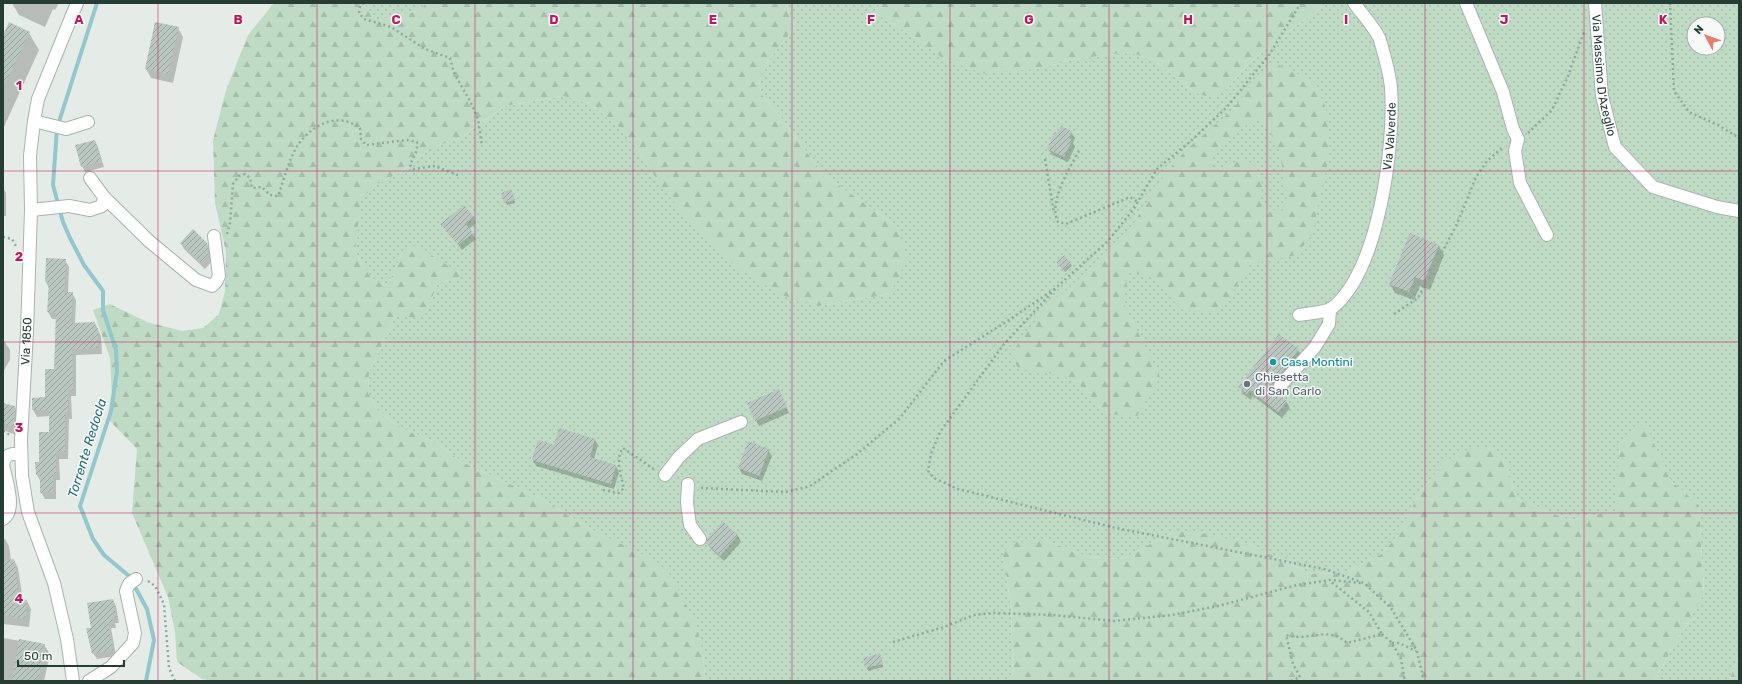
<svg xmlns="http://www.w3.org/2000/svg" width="1742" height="684" viewBox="0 0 1742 684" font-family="Rubik,sans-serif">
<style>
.grass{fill:url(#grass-dots);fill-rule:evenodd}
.forest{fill:url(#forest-firs);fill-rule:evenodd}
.shadow{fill:#0003}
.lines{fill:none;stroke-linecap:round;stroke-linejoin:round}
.stream{stroke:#93c7cb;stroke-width:4}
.building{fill:url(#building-hatch)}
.minor-casing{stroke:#a8b4ae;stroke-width:14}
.path{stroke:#88ad9e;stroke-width:2.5;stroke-dasharray:2 3;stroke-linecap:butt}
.minor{stroke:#fff;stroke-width:12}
.grid{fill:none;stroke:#c2185b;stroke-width:1;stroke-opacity:0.55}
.culture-dot{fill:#0f9aa8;stroke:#f5f9f7;stroke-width:1.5}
.worship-dot{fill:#6b7280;stroke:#f5f9f7;stroke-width:1.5}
.labels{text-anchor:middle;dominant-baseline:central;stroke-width:3;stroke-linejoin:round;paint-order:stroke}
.street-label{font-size:12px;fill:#263c34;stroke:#f5f9f7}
.culture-label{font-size:12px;fill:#0d838f;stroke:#f5f9f7;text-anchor:start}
.worship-label{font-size:12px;fill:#5b616d;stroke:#f5f9f7;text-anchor:start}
.water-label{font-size:13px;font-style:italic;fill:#266c72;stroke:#f5f9f7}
.grid-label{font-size:13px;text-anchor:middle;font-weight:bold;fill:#c2185b;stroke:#f5f9f7;stroke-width:3;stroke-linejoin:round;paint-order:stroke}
</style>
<defs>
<pattern id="grass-dots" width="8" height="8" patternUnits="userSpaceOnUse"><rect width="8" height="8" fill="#c0dbc5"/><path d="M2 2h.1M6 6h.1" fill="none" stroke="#a5bdaa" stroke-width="1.8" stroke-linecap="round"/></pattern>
<pattern id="forest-firs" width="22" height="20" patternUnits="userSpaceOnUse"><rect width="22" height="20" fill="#c0dbc5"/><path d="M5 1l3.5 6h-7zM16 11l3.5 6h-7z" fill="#a5bdaa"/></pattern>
<pattern id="building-hatch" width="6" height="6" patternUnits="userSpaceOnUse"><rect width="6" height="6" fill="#bac7c1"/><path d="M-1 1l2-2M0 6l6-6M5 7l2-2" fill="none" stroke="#97a39e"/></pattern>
</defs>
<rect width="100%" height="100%" fill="#e5ece8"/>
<g class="grass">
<path d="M363 3H428L414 12 377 20Z"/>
<path d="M785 3H881L875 13 919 40 945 60 1037 69 1076 59 1130 52 1154 61 1196 93 1224 92 1251 61 1326 3H1739V655L1729 681H1654L1704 593 1699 505 1670 480 1645 424 1620 444 1616 511 1569 520 1517 499 1506 464 1470 449 1445 462 1418 495 1400 533 1380 555 1344 573 1312 574 1249 544 1173 532 1122 559 1088 557 1045 540 1003 555 1011 605 1013 681H705L703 653 596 532 540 498 462 462 437 443 401 428 377 410 368 393 369 372 395 317H424L438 283 463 276 402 252 394 273 385 286 371 278 355 252 360 199 377 184 401 172 432 147 457 140 505 106 563 96 591 104 616 125 636 147 659 183 819 306 890 294 899 228 823 174 779 115 762 95 759 82 767 62 795 27ZM1694 24H1718V48H1694Z"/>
</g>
<g class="forest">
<path d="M274 3H363L377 20 414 12 428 3H785L795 27 767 62 759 82 762 95 779 115 823 174 899 228 907 260 890 294 819 306 782 295 736 267 688 220 659 183 636 147 616 125 591 104 563 96 505 106 457 140 432 147 401 172 377 184 361 199 355 252 371 278 385 286 394 273 402 252 416 245 464 276 438 283 424 317H395L369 372 368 393 377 410 401 428 437 443 462 462 540 498 596 532 656 561 667 570 696 623 703 653 705 681H211L202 679 177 662 175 632 168 597 132 513 137 449 108 419 112 396 110 358 93 310 110 304 147 322 182 331 203 328 219 314 225 291 226 252 215 203 213 140 226 90 248 35Z"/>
<path d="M881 3H1326L1251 61 1224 92 1209 97 1196 93 1154 61 1130 52 1076 59 1037 69 986 74 945 60 919 40 875 13Z"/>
<path d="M1272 62 1315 82 1326 109 1330 151 1312 235 1296 255 1251 264 1219 313 1180 309 1154 277 1130 272 1122 300 1160 377 1137 416 1108 414 1075 380 1045 372 1018 369 1012 353 1026 332 1047 307 1107 254 1132 226 1164 175 1186 150 1231 111ZM1259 120 1268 127 1281 154 1283 178 1287 196 1282 212C1273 210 1267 209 1260 202 1263 182 1265 170 1245 160L1232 163 1220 170 1214 169 1211 163 1212 157 1234 135 1249 123Z"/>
<path d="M1645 423 1670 480 1699 505 1704 593 1654 681H1013L1011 605 1003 555 1010 543 1045 540 1088 557 1122 559 1173 532 1193 531 1249 544 1312 574 1344 573 1380 555 1400 533 1418 495 1445 462 1470 448 1495 449 1506 464 1517 499 1569 520 1615 511 1620 444Z"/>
<path d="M1739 655V681H1729Z"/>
</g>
<g class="shadow">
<path d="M12 3H59L55 10 53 9 45 27 19 15Z"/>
<path d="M178 28 183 37 173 83 151 78 146 69Z"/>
<path d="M29 33 39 50 3 129V37Z"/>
<path d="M1071 132 1075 138 1073 143 1075 147 1068 162 1052 155 1048 149 1059 135Z"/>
<path d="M95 141 98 147 104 167 85 172 82 166Z"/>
<path d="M3 188 6 193V216H3Z"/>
<path d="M502 193H512L515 203 507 205Z"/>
<path d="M473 217 476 223 469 229 476 239 462 250 442 224Z"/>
<path d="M1410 234 1439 246 1444 255 1430 290 1420 286 1414 300 1395 293 1390 284Z"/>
<path d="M181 243 207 244 210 250 212 261 205 269 184 249Z"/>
<path d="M1064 256 1072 266 1065 272 1057 262Z"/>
<path d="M65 260 69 267 68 293H72L76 300 75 324 95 323 101 336 102 354 76 355V396H71L72 419H69L68 459H59L60 480H56V499H45L41 492V482L37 475 50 433V416L37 417 33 410 46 398 55 370 56 319H52L48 312 49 288 46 282Z"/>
<path d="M3 339 10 350V360L3 372Z"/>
<path d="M1298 350 1302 356 1274 392 1286 401 1290 408 1282 418 1253 396 1251 400 1243 394 1240 387Z"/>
<path d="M779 390 789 413 759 426 756 420Z"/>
<path d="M3 404 15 407 20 416 19 436 3 430Z"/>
<path d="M595 440 598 445 594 459 616 466 619 472 614 489 536 466 533 460 555 446Z"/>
<path d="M768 450 772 456 762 481 742 474 739 468Z"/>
<path d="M723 523 738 536 741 542 724 561 711 549 707 543Z"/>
<path d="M3 539H5L9 546 11 560H14L18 568 23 601H27L31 609 29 627 3 624Z"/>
<path d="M113 600 116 606 119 623H115L116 628H111L116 656 97 659 93 653V628Z"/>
<path d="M3 638 44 645 50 654 44 681H3Z"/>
<path d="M881 657 883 667 868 671 864 658Z"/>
</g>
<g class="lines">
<path class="stream" d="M97 3 57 128 53 185 63 222 70 238 84 265 103 291V310L116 350 117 371 111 411 80 506 93 539 104 555 129 576 147 609 154 640 146 681"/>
</g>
<g class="building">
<path d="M9 22 30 32 3 88V35Z"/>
<path d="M155 22 179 27 168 74 145 69Z"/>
<path d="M1061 126 1072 131 1069 138 1072 140 1064 157 1047 149 1055 132 1058 133Z"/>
<path d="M95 140 101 161 81 167 75 145Z"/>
<path d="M511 189 515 200 504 203 501 193Z"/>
<path d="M464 205 474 217 465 223 473 233 458 245 440 224Z"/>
<path d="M193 229 207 243 209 255 201 263 180 243Z"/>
<path d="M1410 233 1439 245 1424 281 1415 277 1409 292 1389 284Z"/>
<path d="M1064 255 1071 263 1063 270 1056 262Z"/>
<path d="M46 258 66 259 64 292H73L71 323 95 322V328H98V348L72 349 73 390H68V412H65V452H56V474H53V492L40 493V475H36L35 462H39V432H49V410H32V398L45 397V369H54L56 313 47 312 49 282H45Z"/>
<path d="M1279 334 1299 349 1270 388 1287 401 1278 412 1250 390 1247 394 1238 387Z"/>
<path d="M779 389 787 407 755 421 747 403Z"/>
<path d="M3 403 15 406 14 427 3 423Z"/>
<path d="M559 428 595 439 590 457 616 465 611 484 532 460 538 440 554 445Z"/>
<path d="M748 441 769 449 759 476 738 468Z"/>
<path d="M723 521 738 535 720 556 706 543 707 539Z"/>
<path d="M14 559 20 599 27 600 26 619 13 618V616L3 614V561Z"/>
<path d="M113 599 116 617 112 618 113 622 108 623 113 650 92 654 86 628H91L87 603Z"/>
<path d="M19 639 45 644 39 677H37L36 681H12Z"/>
<path d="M880 653 883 664 865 668 863 658Z"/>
</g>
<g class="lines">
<defs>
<g id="minor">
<path d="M1466 3 1503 92 1513 129 1518 139 1515 151 1520 183 1547 235"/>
<path id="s1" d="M1595 3 1602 96 1615 147 1653 187 1717 207 1739 211"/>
<path d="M34 121 66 129 88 122"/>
<path d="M104 197 149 241 196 280 212 286 216 282 219 276 214 236"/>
<path d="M31 210 69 206 90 210 102 206 104 197 90 178"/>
<path id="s2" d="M1299 315C1308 313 1325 313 1332 308 1379 272 1395 144 1391 88 1390 74 1384 54 1380 40 1376 29 1361 13 1354 3"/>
<path d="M1280 386 1315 347 1329 324 1330 309"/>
<path d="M665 475 679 457 698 439 741 422"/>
<path d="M688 484 687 503 690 525 700 539"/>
<path d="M3 519C17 511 6 479 3 465 5 454 11 453 21 454"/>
<path id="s3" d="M73 681 67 639 54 583 28 512 22 476 21 440 27 332 31 210 30 156 34 121 38 99 77 3"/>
<path d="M89 681 111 667 133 643 135 633 126 591 129 584 136 579"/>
</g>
</defs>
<use href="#minor" class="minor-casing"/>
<g class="path">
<path d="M364 3 360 6 359 13 364 19 391 27 425 49 450 58 454 73 470 101 478 119 482 146"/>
<path d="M1301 3 1269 55 1227 107 1192 140 1157 169 1133 210 1107 242 1059 285 1004 344 940 432 931 454 928 471 934 478 958 489 1116 528 1324 569 1364 583 1391 608 1417 651 1424 681"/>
<path d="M1670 3 1674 91 1689 112 1718 125 1739 138"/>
<path d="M1528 133 1552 110 1568 76 1584 32"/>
<path d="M1079 151C1069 169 1048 202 1058 222L1066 224 1130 197 1138 202"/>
<path d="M1045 159 1054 213"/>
<path d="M227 234 230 223 233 184 239 176 245 174 250 178 252 188 262 187 270 195 278 196C283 182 287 167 293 154 304 129 335 109 360 128L361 139 366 145 407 140 417 142V150L410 165 413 169 435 166 460 176"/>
<path d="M3 237 12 239 17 248"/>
<path d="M1394 314 1418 298 1457 224 1476 177 1487 161 1503 147"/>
<path d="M3 431 10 435"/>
<path d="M701 488 786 492 810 486 857 454 900 418 944 361 1009 320 1056 288"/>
<path d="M603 490 619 493 624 488C621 477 615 458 623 448L655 470"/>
<path d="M148 581 155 586 164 604 169 668 175 681"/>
<path d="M1382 634 1392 643 1401 659 1405 681"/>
<path d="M893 642 944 627 974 615 993 613 1054 615 1114 621 1172 615 1218 606 1297 585 1330 580 1361 583"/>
<path d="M1392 643H1399L1416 651"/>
<path d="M1291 681 1300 677 1293 664 1286 635C1311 642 1327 625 1347 643L1382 634 1369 612 1330 581"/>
</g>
<use href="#minor" class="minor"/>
</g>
<path class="grid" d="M158 3V681M317 3V681M475 3V681M633 3V681M792 3V681M950 3V681M1109 3V681M1267 3V681M1425 3V681M1584 3V681M3 171H1739M3 342H1739M3 513H1739"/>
<circle class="culture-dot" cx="1273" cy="362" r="4"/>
<circle class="worship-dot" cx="1247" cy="384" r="4"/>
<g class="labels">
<g class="street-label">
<text stroke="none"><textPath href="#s1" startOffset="73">Via Massimo D'Azeglio</textPath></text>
<text stroke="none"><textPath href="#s2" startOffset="219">Via Valverde</textPath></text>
<text stroke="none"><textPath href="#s3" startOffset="347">Via 1850</textPath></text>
</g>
<g class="culture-label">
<text x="1281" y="362">Casa Montini</text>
</g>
<g class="worship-label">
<text x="1255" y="377">Chiesetta<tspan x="1255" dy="14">di San Carlo</tspan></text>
</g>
<g class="water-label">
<text transform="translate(87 448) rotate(-73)">Torrente Redocla</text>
</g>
</g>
<g class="grid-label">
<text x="79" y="24">A</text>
<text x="238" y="24">B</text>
<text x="396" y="24">C</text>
<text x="554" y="24">D</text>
<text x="713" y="24">E</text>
<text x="871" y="24">F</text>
<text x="1029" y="24">G</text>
<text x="1188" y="24">H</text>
<text x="1346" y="24">I</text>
<text x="1504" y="24">J</text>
<text x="1663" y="24">K</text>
<text x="19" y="90">1</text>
<text x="19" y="261">2</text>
<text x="19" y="432">3</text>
<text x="19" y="603">4</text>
</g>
<rect width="1742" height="684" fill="none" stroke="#263c34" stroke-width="8"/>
<g transform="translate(1706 36) rotate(311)"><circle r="19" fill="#f5f9f7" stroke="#a2ada9"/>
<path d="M0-3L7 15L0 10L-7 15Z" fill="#e47f6b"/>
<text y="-6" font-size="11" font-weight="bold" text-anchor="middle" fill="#263c34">N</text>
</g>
<path d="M18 660v6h106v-6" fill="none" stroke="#263c34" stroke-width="2"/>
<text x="24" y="660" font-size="12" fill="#263c34" stroke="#f5f9f7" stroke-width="3" paint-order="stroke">50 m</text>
</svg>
